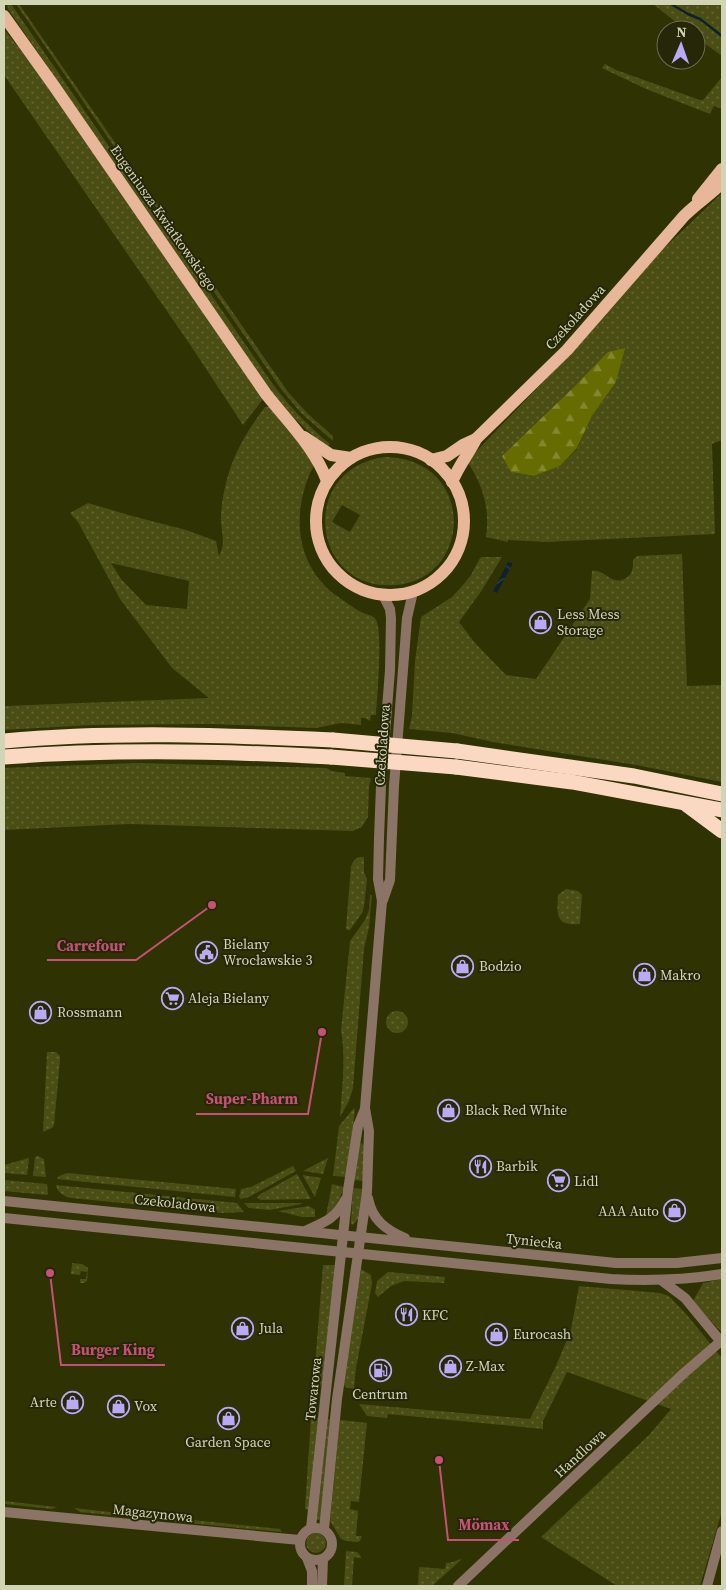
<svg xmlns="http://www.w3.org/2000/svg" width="726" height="1590" viewBox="0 0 726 1590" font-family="'Source Serif 4',serif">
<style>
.grass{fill:url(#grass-dots);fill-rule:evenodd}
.forest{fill:url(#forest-firs)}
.water{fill:url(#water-waves)}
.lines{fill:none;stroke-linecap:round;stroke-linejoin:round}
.stream{stroke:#11212a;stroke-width:2.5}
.minor{stroke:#8b7365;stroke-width:10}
.major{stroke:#e8b799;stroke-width:12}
.highway{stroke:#fbd8c2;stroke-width:15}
.highway-bridge{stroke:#fbd8c2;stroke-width:15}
.labels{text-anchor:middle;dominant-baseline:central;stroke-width:4;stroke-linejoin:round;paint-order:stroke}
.street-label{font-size:14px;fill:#d1d5b6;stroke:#252708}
.poi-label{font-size:14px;fill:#d1d5b6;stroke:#252708;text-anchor:start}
.leader{fill:none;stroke:#c65176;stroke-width:2}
.callout-dot{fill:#c65176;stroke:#252708;stroke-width:2}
.callout-label{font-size:15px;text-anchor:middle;font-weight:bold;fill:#c65176;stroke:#252708;stroke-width:4;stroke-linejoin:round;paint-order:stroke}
</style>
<defs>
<pattern id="grass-dots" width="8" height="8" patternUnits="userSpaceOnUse" patternTransform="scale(1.25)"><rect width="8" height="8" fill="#4a4e14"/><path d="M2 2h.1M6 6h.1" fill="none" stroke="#636734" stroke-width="1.8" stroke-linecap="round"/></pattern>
<pattern id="forest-firs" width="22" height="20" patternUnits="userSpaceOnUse" patternTransform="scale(1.25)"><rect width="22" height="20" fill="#676c02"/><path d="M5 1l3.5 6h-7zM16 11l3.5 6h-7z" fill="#838730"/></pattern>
<pattern id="water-waves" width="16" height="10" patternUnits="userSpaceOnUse" patternTransform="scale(1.25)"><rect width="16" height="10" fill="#11212a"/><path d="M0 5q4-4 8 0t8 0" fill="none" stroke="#334047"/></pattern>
</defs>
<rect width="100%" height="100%" fill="#2f3202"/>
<g class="grass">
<path d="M7 4H11L272 383C289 406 308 426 330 444L326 448 294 418 272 393 8 9Z"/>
<path d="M16 4H19L288 392 307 413 333 436V441L301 413 281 389Z"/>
<path d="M653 4H722V56L696 37V30H686Z"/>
<path d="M4 29 31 63 263 399 243 425 189 343 4 75Z"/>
<path d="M605 64 616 70 700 100H703L722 77V109L714 106 710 114 646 89 602 68Z"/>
<path d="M722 193V440L712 444 715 534 546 542 508 540V542L486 537C490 507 483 486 467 461L571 353 660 252ZM624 348 616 382 592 416 577 449 560 466 534 476 511 472 503 456 576 385Z"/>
<path d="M265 407H269L310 457 314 466C308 475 306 484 303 494 294 532 303 569 334 594 343 600 353 608 363 613 368 615 373 615 376 620 383 631 377 697 376 715H371L370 721 365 718H361V725L341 723 316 728 211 724 91 725 4 730V706L209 698 172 668 120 599 78 522 70 513 88 503 132 516 186 530 216 541 219 556C227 542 220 530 221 514 225 470 239 442 265 407ZM111 563 189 581 187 609 146 605 121 579Z"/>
<path d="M384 457C475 457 475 578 396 585 312 593 296 470 384 457ZM342 505 360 515 350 532 332 522Z"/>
<path d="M682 554 687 686 722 685V782L636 765 493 742 452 733 409 729 412 716 415 661 421 617 452 597 463 585 471 575 480 558 482 557H502L482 590 459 622 475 643 506 675 536 679 590 599 592 571C605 569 612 587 626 578 633 574 633 567 633 560L637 556Z"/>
<path d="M138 763 326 768 332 771 345 773V776L371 778 369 787 368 817 361 828H359L353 831 129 824 4 830V768Z"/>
<path d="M360 857H364V872L367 879 364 907 362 913 350 930H347L346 928 351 866 355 859Z"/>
<path d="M566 889 578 891 582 895 580 924C555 926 557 915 558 895Z"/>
<path d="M370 895H372L369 927 364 949 353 1088 349 1101 340 1117C342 1088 346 1059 341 1030L350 941 365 920 369 910Z"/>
<circle cx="397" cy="1022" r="11"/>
<path d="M47 1052H56L60 1056V1060L54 1125 52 1128 43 1132Z"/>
<path d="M354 1108 355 1111 346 1177 333 1176 339 1126Z"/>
<path d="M361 1143 364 1145 363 1181 354 1180 360 1145Z"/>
<path d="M38 1156 44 1159 46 1177 33 1176 35 1157Z"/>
<path d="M29 1158 27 1175 4 1173V1165Z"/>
<path d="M328 1158 323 1174 303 1171Z"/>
<path d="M293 1166 296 1171 249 1197 241 1199 239 1197 241 1189 251 1187Z"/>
<path d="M67 1173 236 1189 235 1197 57 1179 59 1176Z"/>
<path d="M297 1174 311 1199 261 1200 257 1198 259 1195Z"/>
<path d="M303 1175 321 1178 315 1197 303 1176Z"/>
<path d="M4 1180 47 1184 48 1194 47 1195 4 1191Z"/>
<path d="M332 1184 344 1187C340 1199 336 1208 326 1216Z"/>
<path d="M56 1185 237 1203 244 1212 223 1213 71 1198C63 1196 58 1193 56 1185Z"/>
<path d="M353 1188 363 1189 359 1218 353 1225 351 1224V1221Z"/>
<path d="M244 1203H301L302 1204 270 1210 249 1208Z"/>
<path d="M309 1206 315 1210V1217H302L278 1211Z"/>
<path d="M72 1263 82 1264 88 1268 87 1281 84 1283H80V1279H86L87 1272 81 1271 80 1275 71 1274Z"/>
<path d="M323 1265H335L322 1383 320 1387 313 1391Z"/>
<path d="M361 1269 371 1275 372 1284 356 1368 354 1389 345 1387 343 1381Z"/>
<path d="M388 1272 445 1277 444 1283 404 1281 391 1286 378 1297 375 1293 377 1281Z"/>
<path d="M722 1279V1333L693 1301 703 1283Z"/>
<path d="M579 1286 660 1293 669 1296 687 1315 722 1358V1511L700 1586H617L541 1537 649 1435 671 1409 567 1372 543 1421V1429L388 1414 387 1418 367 1416 359 1404 530 1419 556 1366 571 1330Z"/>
<path d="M311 1417 318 1418 308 1510 305 1509Z"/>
<path d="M328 1419H330L320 1520H317Z"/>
<path d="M340 1420 367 1423 359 1502 351 1501 350 1509 358 1511 356 1536H362L360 1541 357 1542 346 1541 341 1539 330 1521Z"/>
<path d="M4 1501 56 1507H57L52 1509 4 1504Z"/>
<path d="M74 1508 136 1515 129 1517 80 1512Z"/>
<path d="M153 1516 280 1529 282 1532 158 1520Z"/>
<circle cx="316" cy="1543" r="10"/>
<path d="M346 1551 357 1552 360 1555 361 1558 354 1557 352 1586H344Z"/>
<path d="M460 1559 461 1560 432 1586H418L419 1567 445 1569 446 1563 453 1562Z"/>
</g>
<path class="forest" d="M625 348 616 382 592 416 577 448 560 466 534 476 511 472 502 456 576 385 608 352Z"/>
<path class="water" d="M508 562 512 563V565L497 593 493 591Z"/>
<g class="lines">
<path class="stream" d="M671 4 688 14 700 19 722 36"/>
<g class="minor">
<path d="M383 900 390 880 394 786 407 618 413 592"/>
<path d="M368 1198C372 1220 386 1230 405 1238"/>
<path d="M4 1201 616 1263H677L722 1258"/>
<path d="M4 1218 611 1279C648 1281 685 1280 722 1274"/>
<path d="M307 1230C325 1222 335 1219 345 1200"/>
<path d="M661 1280 685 1298 722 1343"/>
<path d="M4 1512 300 1540"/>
<circle cx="316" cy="1544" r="16"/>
<path d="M311 1528 348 1190 358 1126 365 1109"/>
<path d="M324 1529 337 1399 367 1192 369 1131 365 1108 382 901 378 879 379 838 381 786 390 670 391 618 390 609 383 595"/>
<path d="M307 1558 312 1571V1586"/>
<path d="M322 1586 323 1559"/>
<path d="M458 1586 684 1373 721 1341"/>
<path d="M707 1586 722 1531"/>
</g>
<g class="major">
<path d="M4 16 54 86 266 394C288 422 315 448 327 481"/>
<path d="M698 199 722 169"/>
<path d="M304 437 331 455 351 458"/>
<circle cx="390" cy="521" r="74"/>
<path d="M431 460 447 456 463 445 476 439"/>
<path d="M452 482C459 465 468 455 476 439L567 350 684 216C696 204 710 195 722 183"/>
</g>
<g class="highway">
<path d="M4 741C112 731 224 735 333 740"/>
<path d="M457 751 634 776 722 794"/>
<path d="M4 757C113 749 222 751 331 757"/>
<path d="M456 767 572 782 722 810"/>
<path d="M687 805 722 831"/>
</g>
<g class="highway-bridge">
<path d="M333 740 457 751"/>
<path d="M331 757 456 767"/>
</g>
</g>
<defs>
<symbol id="shop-ring" viewBox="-11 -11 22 22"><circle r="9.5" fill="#252708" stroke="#baaaf6" stroke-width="1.5"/><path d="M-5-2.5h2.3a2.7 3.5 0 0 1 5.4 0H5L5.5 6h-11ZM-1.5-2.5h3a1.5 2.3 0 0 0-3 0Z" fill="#baaaf6"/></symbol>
<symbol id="civic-ring" viewBox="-11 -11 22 22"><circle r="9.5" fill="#252708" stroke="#baaaf6" stroke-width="1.5"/><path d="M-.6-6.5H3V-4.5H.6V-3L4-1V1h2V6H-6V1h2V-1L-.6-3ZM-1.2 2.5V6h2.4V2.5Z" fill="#baaaf6"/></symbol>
<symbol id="supermarket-ring" viewBox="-11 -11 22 22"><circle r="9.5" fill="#252708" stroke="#baaaf6" stroke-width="1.5"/><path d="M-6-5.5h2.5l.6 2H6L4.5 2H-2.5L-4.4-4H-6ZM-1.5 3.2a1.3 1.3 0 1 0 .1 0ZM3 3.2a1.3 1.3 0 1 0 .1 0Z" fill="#baaaf6"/></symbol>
<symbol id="restaurant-ring" viewBox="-11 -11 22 22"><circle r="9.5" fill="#252708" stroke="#baaaf6" stroke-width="1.5"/><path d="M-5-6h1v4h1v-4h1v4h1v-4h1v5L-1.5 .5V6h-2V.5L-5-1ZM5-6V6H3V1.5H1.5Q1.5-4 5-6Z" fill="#baaaf6"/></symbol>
<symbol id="fuel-ring" viewBox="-11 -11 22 22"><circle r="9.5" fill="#252708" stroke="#baaaf6" stroke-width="1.5"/><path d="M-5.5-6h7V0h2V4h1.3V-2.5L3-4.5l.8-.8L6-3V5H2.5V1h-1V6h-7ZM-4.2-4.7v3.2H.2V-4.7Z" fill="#baaaf6"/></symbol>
</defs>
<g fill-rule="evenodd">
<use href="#shop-ring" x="528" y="610" width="25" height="25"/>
<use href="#civic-ring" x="194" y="940" width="25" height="25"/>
<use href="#shop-ring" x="450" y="954" width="25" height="25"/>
<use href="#shop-ring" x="632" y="962" width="25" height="25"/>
<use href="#supermarket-ring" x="160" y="986" width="25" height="25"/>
<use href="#shop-ring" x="28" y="1000" width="25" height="25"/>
<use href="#shop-ring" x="436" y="1098" width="25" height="25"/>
<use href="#restaurant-ring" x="468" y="1154" width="25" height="25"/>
<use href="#supermarket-ring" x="546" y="1168" width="25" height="25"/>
<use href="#shop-ring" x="662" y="1198" width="25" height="25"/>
<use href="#restaurant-ring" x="394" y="1302" width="25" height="25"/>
<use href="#shop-ring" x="230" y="1316" width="25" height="25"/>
<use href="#shop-ring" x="484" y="1322" width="25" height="25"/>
<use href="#shop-ring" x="438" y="1354" width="25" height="25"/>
<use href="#fuel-ring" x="368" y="1358" width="25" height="25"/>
<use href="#shop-ring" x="60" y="1390" width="25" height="25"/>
<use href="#shop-ring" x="106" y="1394" width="25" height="25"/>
<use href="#shop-ring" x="216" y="1406" width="25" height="25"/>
</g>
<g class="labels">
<g class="street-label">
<text transform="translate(164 218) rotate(55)">Eugeniusza Kwiatkowskiego</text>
<text transform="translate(575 317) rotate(-48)">Czekoladowa</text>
<text transform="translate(382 745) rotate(-86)">Czekoladowa</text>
<text transform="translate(175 1203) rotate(6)">Czekoladowa</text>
<text transform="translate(534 1241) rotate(6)">Tyniecka</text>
<text transform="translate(313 1389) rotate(-84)">Towarowa</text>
<text transform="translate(580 1453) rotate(-43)">Handlowa</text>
<text transform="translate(153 1513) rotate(6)">Magazynowa</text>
</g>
<g class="poi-label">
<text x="557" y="614">Less Mess<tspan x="557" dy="16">Storage</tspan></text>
<text x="223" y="944">Bielany<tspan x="223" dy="16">Wrocławskie 3</tspan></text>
<text x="479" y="966">Bodzio</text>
<text x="660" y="975">Makro</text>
<text x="188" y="998">Aleja Bielany</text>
<text x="57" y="1012">Rossmann</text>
<text x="465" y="1110">Black Red White</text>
<text x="496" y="1166">Barbik</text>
<text x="574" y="1181">Lidl</text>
<text x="659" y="1211" text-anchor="end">AAA Auto</text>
<text x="422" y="1315">KFC</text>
<text x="259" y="1328">Jula</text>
<text x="513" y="1334">Eurocash</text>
<text x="466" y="1366">Z-Max</text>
<text x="380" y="1394" text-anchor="middle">Centrum</text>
<text x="57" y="1402" text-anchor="end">Arte</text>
<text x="134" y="1406">Vox</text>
<text x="228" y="1442" text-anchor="middle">Garden Space</text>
</g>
</g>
<path class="leader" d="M212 905L136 960H47M322 1032L308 1114H196M50 1273L61 1365H165M439 1460L448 1540H519"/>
<g class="callout-dot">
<circle cx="212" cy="905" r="5"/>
<circle cx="322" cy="1032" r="5"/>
<circle cx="50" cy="1273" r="5"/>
<circle cx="439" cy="1460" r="5"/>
</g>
<g class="callout-label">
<text x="91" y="951">Carrefour</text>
<text x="252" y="1104">Super-Pharm</text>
<text x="113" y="1355">Burger King</text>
<text x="484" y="1530">Mömax</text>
</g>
<rect width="726" height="1590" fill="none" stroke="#d1d5b6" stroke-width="10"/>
<g transform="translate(681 45) rotate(2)"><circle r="24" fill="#252708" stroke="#6a6d4e"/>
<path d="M0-4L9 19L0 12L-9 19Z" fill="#baaaf6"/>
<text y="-8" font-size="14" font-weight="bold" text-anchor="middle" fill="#d1d5b6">N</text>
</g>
</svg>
